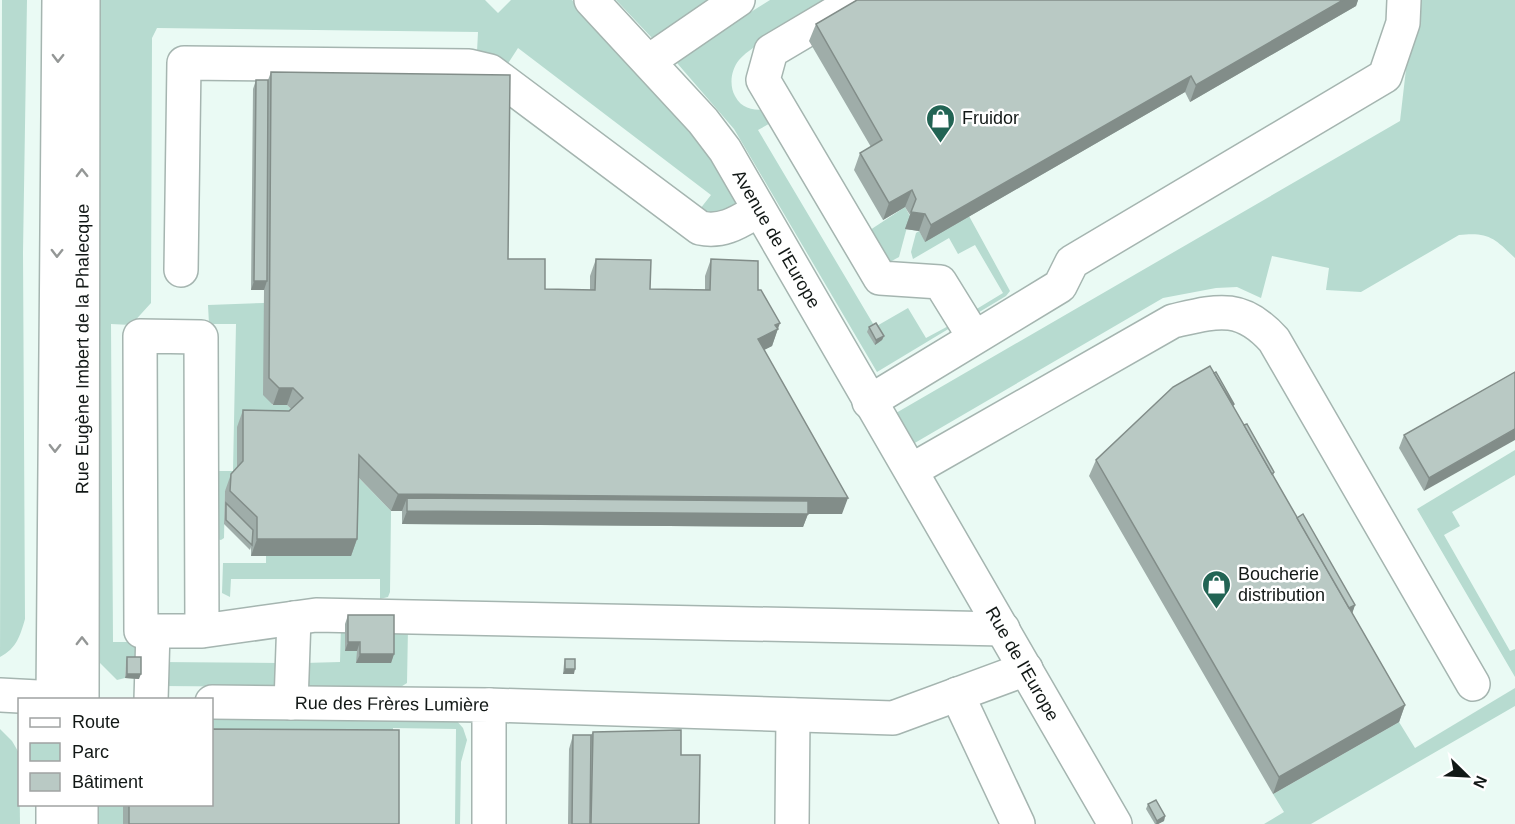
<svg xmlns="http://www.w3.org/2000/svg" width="1515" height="824" viewBox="0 0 1515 824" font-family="Helvetica,sans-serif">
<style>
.green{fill:#b7dbd0}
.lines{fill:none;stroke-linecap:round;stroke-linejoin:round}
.minor-casing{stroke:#a5b5b0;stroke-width:36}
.minor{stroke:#fff;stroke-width:33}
.wall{fill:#9fada9}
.shaded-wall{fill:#828d89}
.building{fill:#b9c9c4;stroke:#828d89;stroke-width:1.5}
.oneway{stroke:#949796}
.labels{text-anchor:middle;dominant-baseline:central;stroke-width:5;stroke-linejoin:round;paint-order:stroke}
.poi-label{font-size:18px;fill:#121816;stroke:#fff;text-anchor:start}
.street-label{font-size:18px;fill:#121816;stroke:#fff}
</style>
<rect width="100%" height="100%" fill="#eafaf4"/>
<g class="green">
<path d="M2 0H27L23 252 25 619C20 636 17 648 0 657Z"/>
<path d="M98 0H485L498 13 511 0H572L712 152 738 203 718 214 707 215 700 209 711 195 518 48 507 65 477 52 478 32 157 28 152 38 151 303 131 325 111 324 113 642H138L139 661H126L125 678 117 680 92 655Z"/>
<path d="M616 0H717L666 34 652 38Z"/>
<path d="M770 0H835C812 13 753 43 739 60 731 70 729 85 735 96 742 109 752 110 766 110L774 121 758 130 875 327 908 308 926 338 954 323 955 325 877 372 734 129 677 63 679 57Z"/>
<path d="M1414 0H1515V258C1494 238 1489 232 1459 235L1361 292 1326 290 1329 268 1272 256 1261 298 1237 287 1216 288 1163 298 913 444 896 413 1400 121Z"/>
<path d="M905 207 910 216 899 257 888 263 864 234Z"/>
<path d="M969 216 1010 291 1006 296 976 314 975 310 1003 293 975 245 958 254 949 238 913 259 911 252 916 233 919 231 925 241Z"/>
<path d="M264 303 272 405H287L297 415 225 491 224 538 221 540 216 539V471H233L236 324H209L208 305Z"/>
<path d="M1515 450V475L1452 512 1460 526 1444 535 1510 651 1515 649V677L1417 509Z"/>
<path d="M353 472 391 511 390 592 388 597 380 599V579H231L230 597 222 593 223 563H266V555Z"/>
<path d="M341 624 408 627 407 683 399 688 310 687 304 684V663L340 662Z"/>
<path d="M159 662 279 663 276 687 163 686Z"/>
<path d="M1515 688V706L1311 824H1264L1284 812 1273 794 1399 722 1415 748Z"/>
<path d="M212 714 456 720 463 728 467 740 461 762 460 824H455L456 729 393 728V747L212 746Z"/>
<path d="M0 729 12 741 19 753 20 824H0Z"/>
<rect x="92" y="805" width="32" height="19"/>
</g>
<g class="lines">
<defs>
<g id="minor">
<path id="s1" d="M591 0 703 121 725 150 1115 824"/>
<path d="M857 0 771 51 763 80 880 278 940 282 974 337"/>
<path d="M649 61 738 0"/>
<path d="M181 270 184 63 469 66 490 71 700 228C724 233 740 221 759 210"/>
<path d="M869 402 1060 286 1072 262 1385 76 1403 23 1404 0"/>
<path d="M912 470 1173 321C1217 311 1241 303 1274 340L1473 684"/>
<path d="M202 631H141L140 336 201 337 202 631 316 615 1003 629"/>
<path d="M957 694 1018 824"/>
<path d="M0 695 76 699"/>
<path d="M53 700 59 0"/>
<path id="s2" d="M82 700 83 0"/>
<path d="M151 700 153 631"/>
<path id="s3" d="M212 702 489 705V824"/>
<path d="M291 703 294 618"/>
<path d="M489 705 893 718 1026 669"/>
<path d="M53 824V804"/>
<path d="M81 824V804"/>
<path d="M792 824 793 715"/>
</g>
</defs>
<use href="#minor" class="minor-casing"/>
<use href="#minor" class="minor"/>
</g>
<g class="wall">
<path d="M857 0H1358L1356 6 1190 102 1185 92 925 242 919 231 905 229 910 215 905 207 883 220 854 170 860 153 871 147 809 41 816 24Z"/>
<path d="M271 72 508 259 545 289 590 290V276L596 259 650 289 705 290V276L711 259 758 290 778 328 772 346 764 350 842 514H808L803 527 402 524V511H391L359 478 357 539 351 556H251V547L250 550 224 524 225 491 231 474 237 468V427L243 410 289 411 291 409 287 405H273L263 395 264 290H251L253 89 256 80H268Z"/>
<path d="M869 327 884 336 882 340 875 345 867 332Z"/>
<path d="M1515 372 1424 491 1399 448 1404 435Z"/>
<path d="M1233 407 1244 425 1274 472 1273 476 1297 518 1355 605 1352 613 1405 705 1399 722 1273 794 1089 476 1096 460Z"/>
<path d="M348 615 394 654 391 663H356L357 651H345V624Z"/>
<path d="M127 657 139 679 125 678 126 661Z"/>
<path d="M565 659 574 674H563L564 664Z"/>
<path d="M593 732 681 755 699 824H568L569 749 573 735H591Z"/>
<path d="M123 804H212L399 824H123Z"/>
<path d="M1148 804 1165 816 1164 821 1158 824H1155L1146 809Z"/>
</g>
<g class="shaded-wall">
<path d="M1343 0H1358L1356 6 1190 102 1196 85Z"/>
<path d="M1191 76 1185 92 925 242 931 225Z"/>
<path d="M912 190 905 207 883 220 889 203Z"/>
<path d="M911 212 925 214 919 231 905 229Z"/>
<path d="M254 281H267L264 290H251Z"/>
<path d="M780 323 772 346 752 356 758 339 775 325Z"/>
<path d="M884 336 882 340 875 345 876 340Z"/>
<path d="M279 388H293L287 405H273Z"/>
<path d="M1515 429V440L1424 491 1429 478Z"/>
<path d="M398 494 848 498 842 514H808L803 527 402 524 407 511V498L402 511H391Z"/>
<path d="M257 539H357L351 556H251Z"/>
<path d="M1355 605 1352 614 1344 611Z"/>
<path d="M348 642H360L357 651H345Z"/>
<path d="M360 654H394L391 663H356Z"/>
<path d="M565 669H575L574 674H563Z"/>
<path d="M127 674H141L139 679 125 678Z"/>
<path d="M1405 705 1399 722 1273 794 1279 777Z"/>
<path d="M1165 816 1164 821 1158 824H1156L1157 821Z"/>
</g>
<g class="building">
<path d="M857 0H1343L1196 85 1191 76 931 225 925 214 911 212 916 199 912 190 889 203 860 153 882 140 816 24Z"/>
<path d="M271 72 510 75 508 259H545V289L595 290 596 259 651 260 650 289 710 290 711 259 758 261V290H761L780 323 775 325 778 329 758 339 848 498 398 494 359 455 357 539H257V517L230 491 231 474 243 461V410L289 411 303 398 293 388H279L269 378Z"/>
<path d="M256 80H268L267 281H254Z"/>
<path d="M876 323 884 336 876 340 869 327Z"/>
<path d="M1210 366 1405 705 1279 777 1096 460 1173 387Z"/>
<path d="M1216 372 1234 404 1233 405 1214 373Z"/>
<path d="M1515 372V429L1429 478 1404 435Z"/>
<path d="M1247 424 1274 472 1272 474 1244 425Z"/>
<path d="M407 498 808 501V514L407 511Z"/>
<path d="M226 503 253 530 252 545 226 520Z"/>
<path d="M1303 514 1355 605 1349 608 1297 518Z"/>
<path d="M348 615H394V654H360V642H348Z"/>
<rect x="127" y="657" width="14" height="17"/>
<rect x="565" y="659" width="10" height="10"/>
<path d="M212 729 399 730V824H129V804H212Z"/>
<path d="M681 730V755H700L699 824H591L593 732Z"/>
<path d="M573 735H591L590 824H572Z"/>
<path d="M1156 800 1165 816 1157 821 1148 804Z"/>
</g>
<defs><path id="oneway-chevron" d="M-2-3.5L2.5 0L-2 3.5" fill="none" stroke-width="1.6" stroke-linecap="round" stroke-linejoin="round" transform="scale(1.5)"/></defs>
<g class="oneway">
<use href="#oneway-chevron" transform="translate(58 58) rotate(91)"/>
<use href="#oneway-chevron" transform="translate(82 173) rotate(-91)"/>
<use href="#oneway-chevron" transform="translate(57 253) rotate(91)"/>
<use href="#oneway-chevron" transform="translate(55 448) rotate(90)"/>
<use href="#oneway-chevron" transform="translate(82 641) rotate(-90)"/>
</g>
<defs>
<symbol id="shop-pin" viewBox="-11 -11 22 30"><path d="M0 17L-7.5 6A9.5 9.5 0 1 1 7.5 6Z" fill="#226454" stroke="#fff"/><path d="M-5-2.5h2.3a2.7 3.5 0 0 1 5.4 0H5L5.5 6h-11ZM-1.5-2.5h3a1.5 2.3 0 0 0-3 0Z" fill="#fff"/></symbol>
</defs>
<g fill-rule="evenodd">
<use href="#shop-pin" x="924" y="102" width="33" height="45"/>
<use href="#shop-pin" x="1200" y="568" width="33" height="45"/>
</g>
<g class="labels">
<g class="poi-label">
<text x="962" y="118">Fruidor</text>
<text x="1238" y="574">Boucherie<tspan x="1238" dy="21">distribution</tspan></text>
</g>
<g class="street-label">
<text stroke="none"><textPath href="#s1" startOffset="304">Avenue de l'Europe</textPath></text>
<text stroke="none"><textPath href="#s2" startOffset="351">Rue Eugène Imbert de la Phalecque</textPath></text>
<text stroke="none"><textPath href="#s1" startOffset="795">Rue de l'Europe</textPath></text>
<text stroke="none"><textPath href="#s3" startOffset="180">Rue des Frères Lumière</textPath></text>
</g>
</g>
<rect x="18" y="698" width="195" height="108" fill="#ffffff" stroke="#a0a3a2" stroke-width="1.5"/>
<rect x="30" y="718" width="30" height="9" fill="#ffffff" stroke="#a0a3a2" stroke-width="1.5"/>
<text x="72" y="728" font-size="18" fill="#121816">Route</text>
<rect x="30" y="743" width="30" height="18" fill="#b7dbd0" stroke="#a0a3a2" stroke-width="1.5"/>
<text x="72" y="758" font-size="18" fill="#121816">Parc</text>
<rect x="30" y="773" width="30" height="18" fill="#b9c9c4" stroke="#a0a3a2" stroke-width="1.5"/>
<text x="72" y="788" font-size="18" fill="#121816">Bâtiment</text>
<g transform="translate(1467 776) rotate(114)" stroke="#ffffff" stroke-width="4.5" paint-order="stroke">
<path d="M0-4.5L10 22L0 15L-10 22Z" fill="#121816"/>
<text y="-9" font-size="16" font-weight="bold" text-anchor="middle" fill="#121816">N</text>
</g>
</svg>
